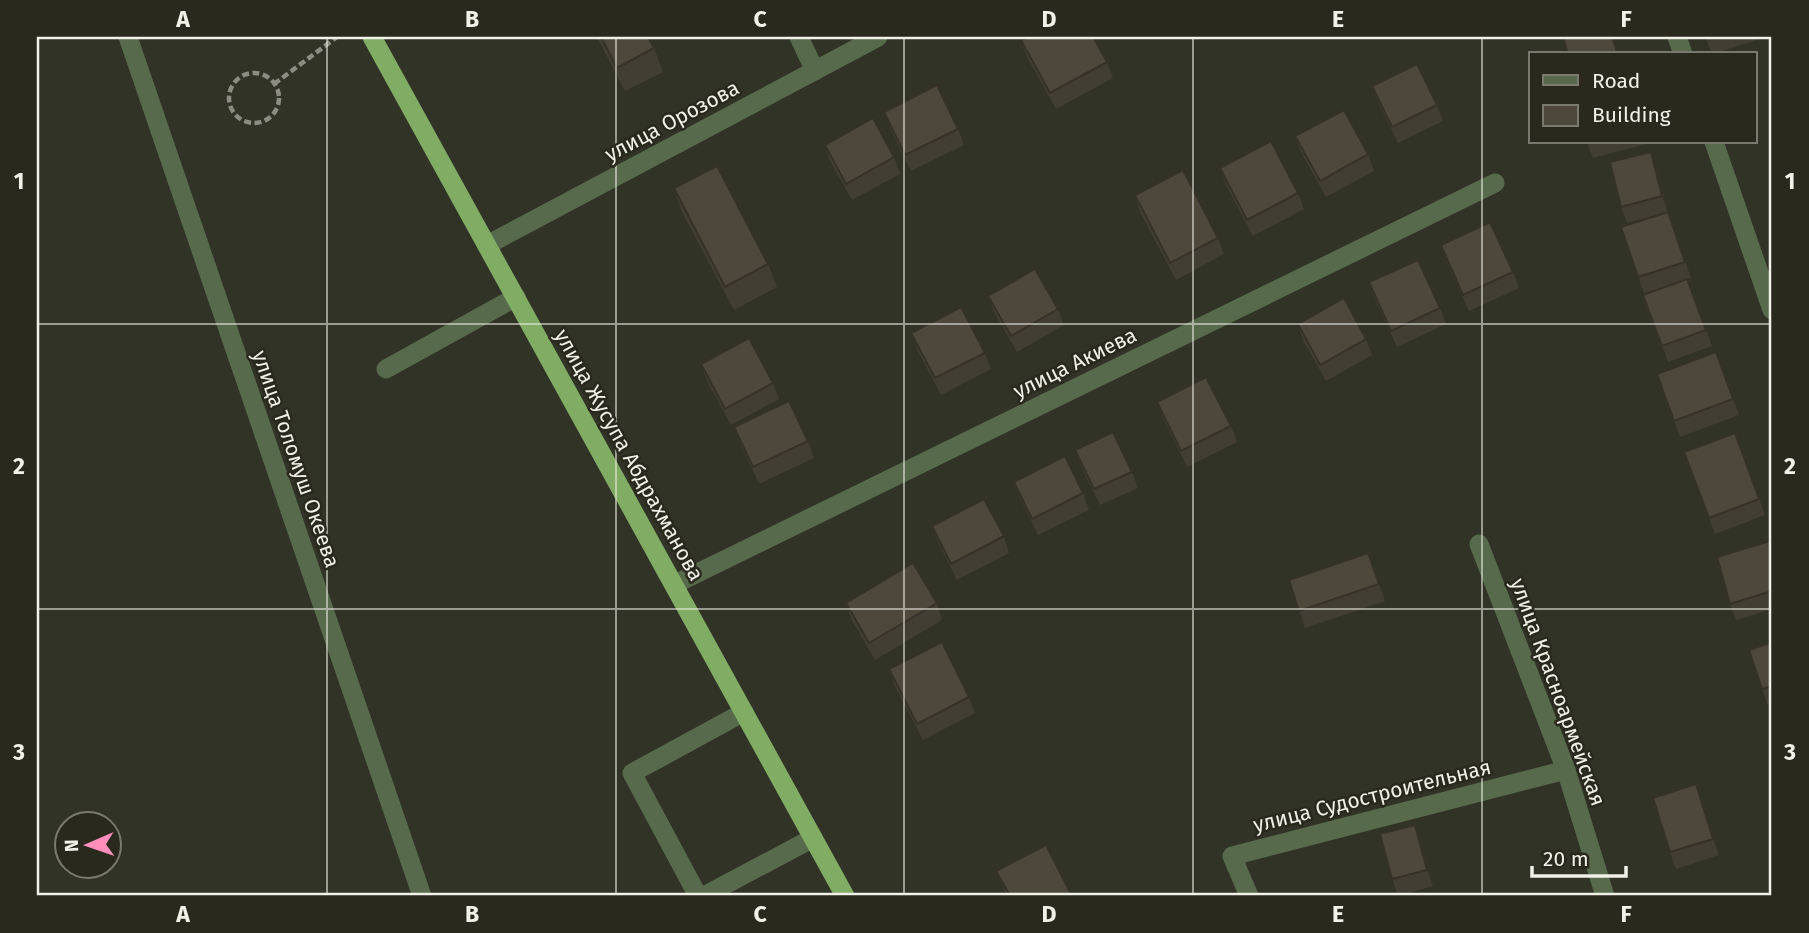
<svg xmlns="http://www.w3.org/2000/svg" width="1809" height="933" viewBox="0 0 1809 933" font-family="'Fira Sans',sans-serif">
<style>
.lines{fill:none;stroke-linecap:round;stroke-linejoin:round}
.path{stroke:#8c8c82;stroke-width:4.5;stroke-dasharray:7 3.5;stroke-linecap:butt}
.service{stroke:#576a4b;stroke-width:19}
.minor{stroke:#576a4b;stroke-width:19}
.tertiary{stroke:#576a4b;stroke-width:19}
.trunk{stroke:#81ac64;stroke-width:19}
.wall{fill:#423e33}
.shaded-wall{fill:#363229}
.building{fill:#4d483b;stroke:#363229;stroke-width:2}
.grid{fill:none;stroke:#f1f1e9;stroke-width:2;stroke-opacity:0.55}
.labels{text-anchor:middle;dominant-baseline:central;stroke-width:5;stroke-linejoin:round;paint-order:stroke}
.street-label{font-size:21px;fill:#f1f1e9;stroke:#29291d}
.neatline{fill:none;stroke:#f1f1e9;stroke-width:2.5}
.grid-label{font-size:23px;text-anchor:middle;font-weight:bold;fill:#f1f1e9}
</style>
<rect width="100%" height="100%" fill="#323327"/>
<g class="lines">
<g class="path">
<circle cx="254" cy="98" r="25"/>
<path d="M274 84 337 37"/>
</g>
<g class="service">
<path d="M386 369 516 297"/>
<path d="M698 896 632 773 744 712"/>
<path d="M704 896 813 838"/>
</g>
<g class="minor">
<path d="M799 37 815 71"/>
<path d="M1677 37 1683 54"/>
<path d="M1714 142 1772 310"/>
<path d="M487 245 878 37"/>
<path d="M1479 544 1566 770 1605 896"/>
<path d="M675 584 1495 183"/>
<path d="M1249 896 1232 856 1566 770"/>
</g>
<path class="tertiary" d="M128 37 422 896"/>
<path class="trunk" d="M372 37 845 896"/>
</g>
<g class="wall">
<path d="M597 37H648L654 48 663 72 625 91Z"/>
<path d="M1705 37H1766L1712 54Z"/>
<path d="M1021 40 1107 62 1113 78 1056 109 1027 57Z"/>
<path d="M1372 86 1437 105 1443 121 1398 143 1378 102Z"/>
<path d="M884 112 958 129 964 145 911 171 890 128Z"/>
<path d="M1295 136 1368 154 1374 171 1326 197 1301 152Z"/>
<path d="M1587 142H1645L1646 144 1593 158Z"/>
<path d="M825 145 894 157 900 174 852 200 830 161Z"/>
<path d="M1651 152 1657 168 1668 212 1691 278 1687 279 1712 346 1668 362 1643 295 1680 282 1644 293 1621 227 1659 215 1627 223 1621 207Z"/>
<path d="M1220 168 1298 193 1304 209 1253 236 1226 185Z"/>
<path d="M674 188 768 264 777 287 734 310 682 212Z"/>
<path d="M1135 195 1218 238 1224 254 1176 280 1140 212Z"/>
<path d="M1441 245 1513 272 1519 288 1469 311 1447 262Z"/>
<path d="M1369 282 1440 308 1446 324 1397 347 1375 299Z"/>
<path d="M988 296 1058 309 1064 325 1017 352 994 312Z"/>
<path d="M1298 324 1366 339 1372 355 1326 381 1303 340Z"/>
<path d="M911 333 985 353 991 369 941 395 917 349Z"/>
<path d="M1716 352 1739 415 1680 437 1657 374Z"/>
<path d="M701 364 773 383 779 399 731 425 707 381Z"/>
<path d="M1157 402 1231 426 1237 442 1187 467 1163 418Z"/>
<path d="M734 427 808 441 814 458 759 484 740 443Z"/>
<path d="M1735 433 1765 515 1715 534 1684 452Z"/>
<path d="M1075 450 1132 472 1138 488 1100 505 1081 466Z"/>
<path d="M1014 482 1083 493 1089 510 1038 535 1020 498Z"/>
<path d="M932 526 1004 536 1009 553 957 580 938 542Z"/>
<path d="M1772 548V609L1736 620 1730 604Z"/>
<path d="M1368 553 1385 601 1305 628 1289 580Z"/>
<path d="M846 603H937L942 620 875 660 852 620Z"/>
<path d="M1772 642V704L1768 705 1762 689Z"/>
<path d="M889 669 969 697 975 713 923 740 895 686Z"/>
<path d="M1702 800 1719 855 1676 869 1670 852Z"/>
<path d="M1415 825 1421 841 1433 886 1398 896 1392 879Z"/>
<path d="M1046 845 1072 896H1007L996 871Z"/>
</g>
<g class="shaded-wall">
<path d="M1651 152 1657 168 1668 213 1662 196Z"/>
<path d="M1696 784 1702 800 1719 855 1713 839Z"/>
<path d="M1415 825 1421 841 1433 886 1427 870Z"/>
</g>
<g class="building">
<path d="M601 37H648L654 48 617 68Z"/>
<path d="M1028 37H1093L1107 62 1050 93 1021 40Z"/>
<path d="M1563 37H1612L1618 54H1568Z"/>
<path d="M1417 64 1437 105 1392 127 1372 86Z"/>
<path d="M937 85 958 129 905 155 884 112Z"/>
<path d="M1344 110 1368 154 1320 181 1295 136Z"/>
<path d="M873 118 894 157 846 184 825 145Z"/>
<path d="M1271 141 1298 193 1247 220 1220 168Z"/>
<path d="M1651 152 1662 196 1621 207 1610 162Z"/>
<path d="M717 166 768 264 725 287 674 188Z"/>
<path d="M1183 170 1218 238 1170 263 1135 195Z"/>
<path d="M1668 212 1685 262 1638 277 1621 227Z"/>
<path d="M1490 222 1513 272 1463 295 1441 245Z"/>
<path d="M1418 260 1440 308 1391 331 1369 282Z"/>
<path d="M1035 269 1058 309 1011 336 988 296Z"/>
<path d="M1687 279 1706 330 1662 346 1643 295Z"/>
<path d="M1344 298 1366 339 1320 365 1298 324Z"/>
<path d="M961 307 985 353 935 378 911 333Z"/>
<path d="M749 338 773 383 725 409 701 364Z"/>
<path d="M1716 352 1733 399 1674 421 1657 374Z"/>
<path d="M1206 377 1231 426 1181 451 1157 402Z"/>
<path d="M789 401 808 441 753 467 734 427Z"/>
<path d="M1113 432 1132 472 1094 489 1075 450Z"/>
<path d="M1735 433 1759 499 1709 518 1684 452Z"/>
<path d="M1065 456 1083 493 1032 519 1014 482Z"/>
<path d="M984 499 1004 536 951 564 932 526Z"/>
<path d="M1770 541 1772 550V591L1730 604 1717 557Z"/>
<path d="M1368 553 1379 584 1299 611 1289 580Z"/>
<path d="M913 563 937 603 869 643 846 603Z"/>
<path d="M942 642 969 697 917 724 889 669Z"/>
<path d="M1772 642V686L1762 689 1749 650Z"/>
<path d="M1696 784 1713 839 1670 852 1653 798Z"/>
<path d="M1415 825 1427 870 1392 879 1380 834Z"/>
<path d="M1046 845 1071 894 1067 896H1010L996 871Z"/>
</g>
<path class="grid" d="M327 37V896M616 37V896M904 37V896M1193 37V896M1482 37V896M37 324H1772M37 609H1772"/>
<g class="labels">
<g class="street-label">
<text transform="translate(672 121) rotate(-28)">улица Орозова</text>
<text transform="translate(1075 363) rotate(-26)">улица Акиева</text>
<text transform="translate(629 455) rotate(61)">улица Жусупа Абдрахманова</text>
<text transform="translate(296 459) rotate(71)">улица Толомуш Океева</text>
<text transform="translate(1558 692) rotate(70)">улица Красноармейская</text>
<text transform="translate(1372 796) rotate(-14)">улица Судостроительная</text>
</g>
</g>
<rect width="1809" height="933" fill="none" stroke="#29291d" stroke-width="77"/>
<rect x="1529" y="52" width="228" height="91" fill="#29291d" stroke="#79796f" stroke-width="2"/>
<rect x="1543" y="75" width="35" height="10" fill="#576a4b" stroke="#79796f" stroke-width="2"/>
<text x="1592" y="88" font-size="21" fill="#f1f1e9">Road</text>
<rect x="1543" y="105" width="35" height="21" fill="#4d483b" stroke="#79796f" stroke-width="2"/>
<text x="1592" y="122" font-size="21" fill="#f1f1e9">Building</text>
<g transform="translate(88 845) rotate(268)"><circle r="33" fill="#29291d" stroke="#79796f" stroke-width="2"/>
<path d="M0-5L12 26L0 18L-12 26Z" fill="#ff8eba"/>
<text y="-10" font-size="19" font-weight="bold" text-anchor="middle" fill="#f1f1e9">N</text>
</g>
<path d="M1532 866v10h94v-10" fill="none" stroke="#f1f1e9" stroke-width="3.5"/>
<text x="1543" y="866" font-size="21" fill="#f1f1e9" stroke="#29291d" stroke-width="5" paint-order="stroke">20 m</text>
<rect x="38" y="38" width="1732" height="856" class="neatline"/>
<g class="grid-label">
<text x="183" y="27">A</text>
<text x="472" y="27">B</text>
<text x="760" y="27">C</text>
<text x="1049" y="27">D</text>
<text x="1338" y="27">E</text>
<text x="1626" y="27">F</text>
<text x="19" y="189">1</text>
<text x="1790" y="189">1</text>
<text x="19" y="474">2</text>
<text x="1790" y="474">2</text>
<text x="19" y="760">3</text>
<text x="1790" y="760">3</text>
<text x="183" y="922">A</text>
<text x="472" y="922">B</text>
<text x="760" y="922">C</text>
<text x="1049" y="922">D</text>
<text x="1338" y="922">E</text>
<text x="1626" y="922">F</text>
</g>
</svg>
